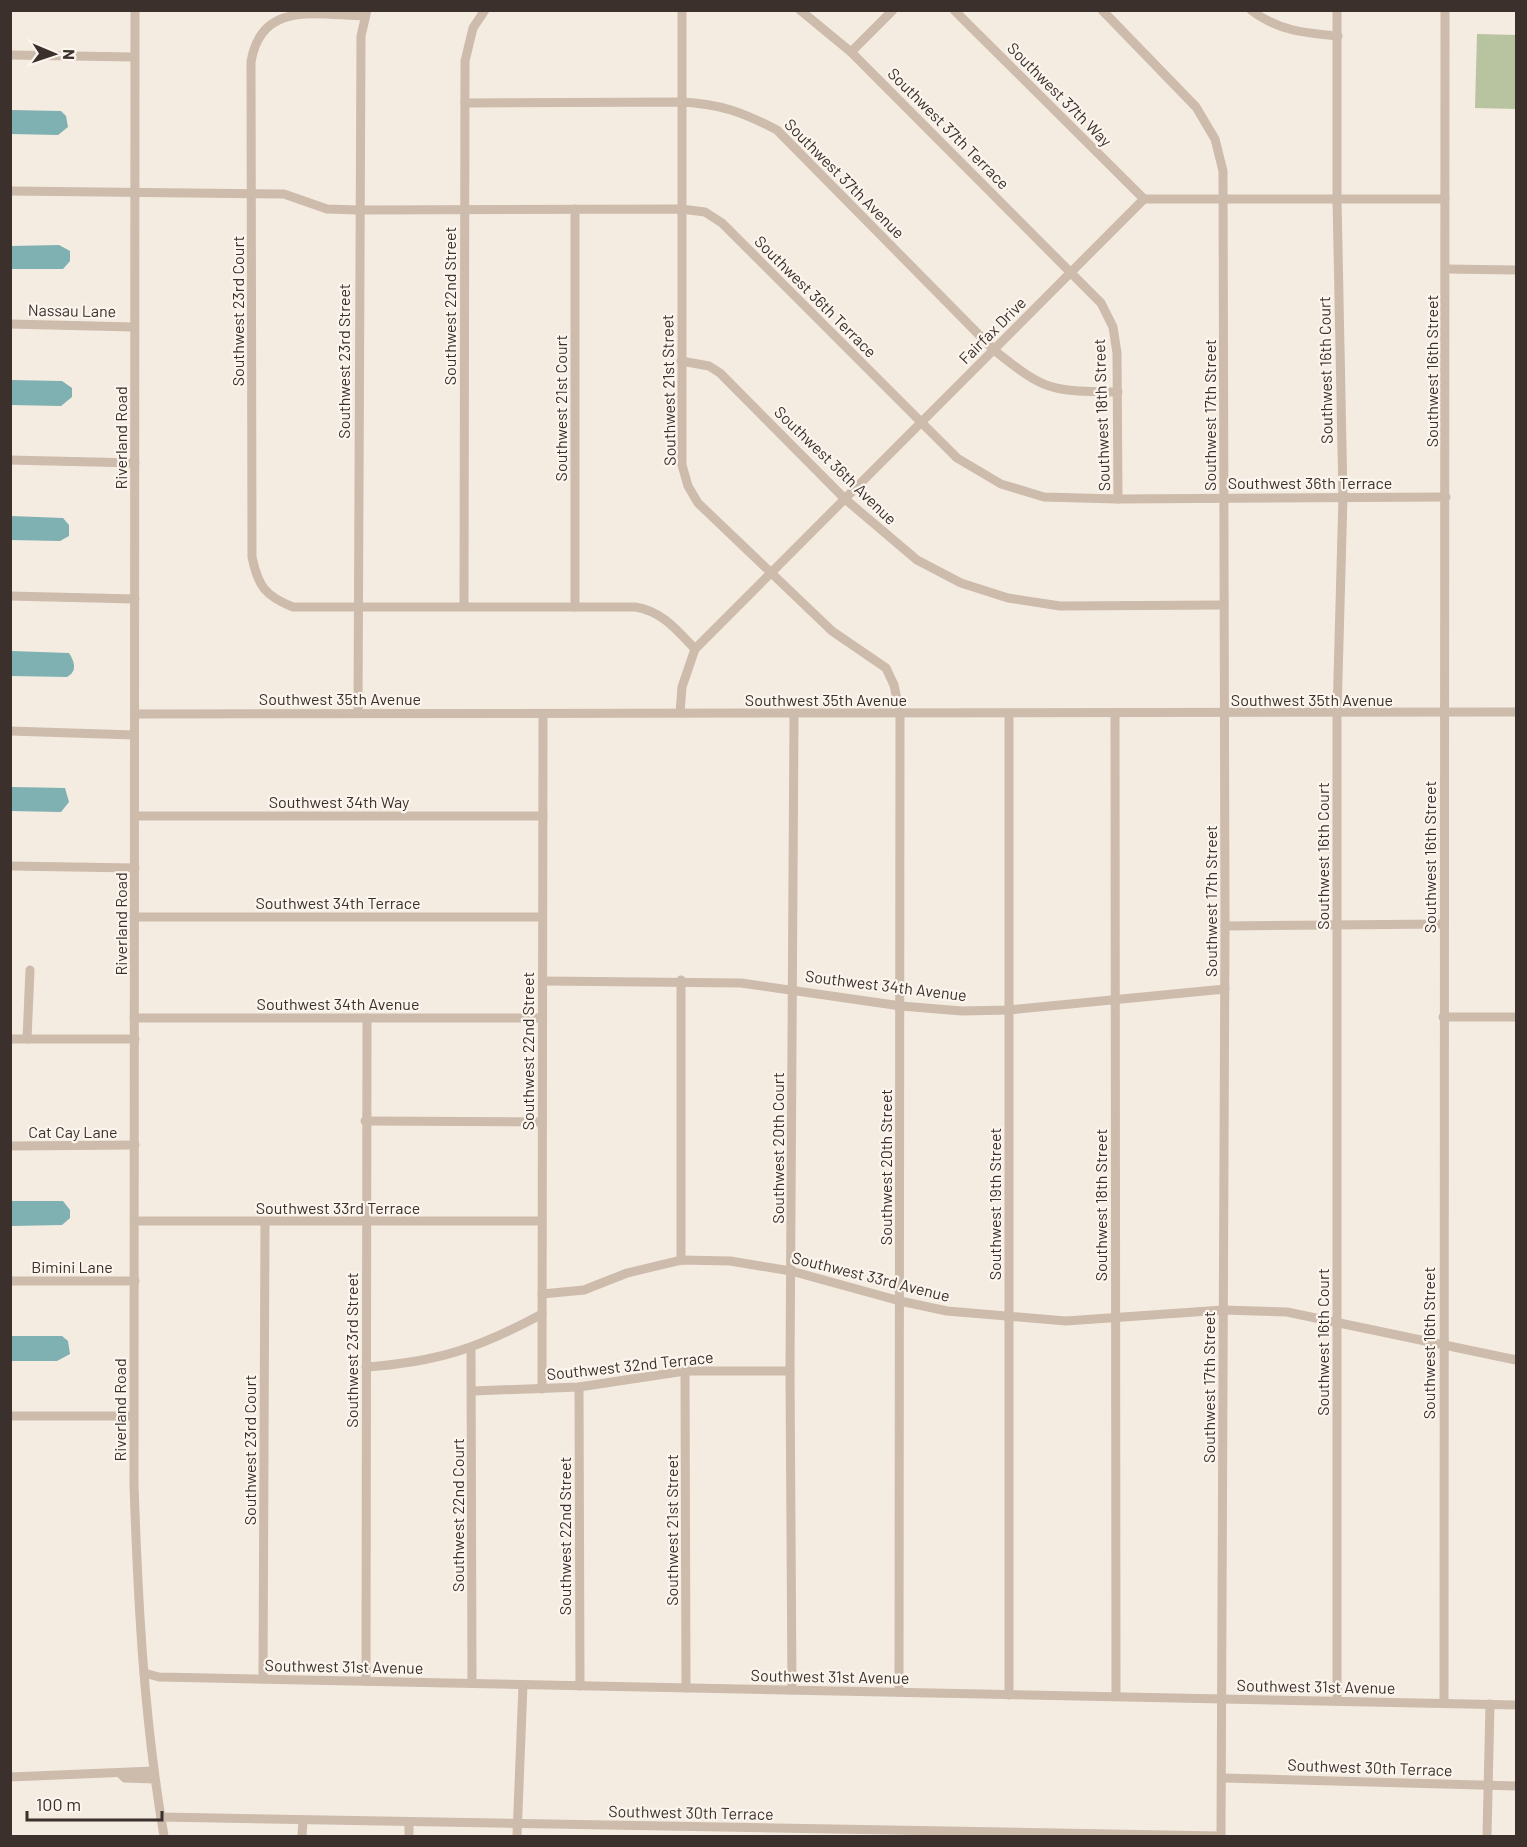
<svg xmlns="http://www.w3.org/2000/svg" width="1527" height="1847" viewBox="0 0 1527 1847" font-family="Barlow,sans-serif">
<style>
.green{fill:#b8c4a0}
.water{fill:#7fb0b2}
.lines{fill:none;stroke-linecap:round;stroke-linejoin:round}
.minor{stroke:#cdbbac;stroke-width:9}
.labels{text-anchor:middle;dominant-baseline:central;stroke-width:4.5;stroke-linejoin:round;paint-order:stroke}
.street-label{font-size:16px;fill:#3b302b;stroke:#fbf5ee}
</style>
<rect width="100%" height="100%" fill="#f4ebe1"/>
<path class="green" d="M1477 34 1516 35V109L1475 108Z"/>
<g class="water">
<path d="M11 110 61 111 66 116 68 127 58 135 11 134Z"/>
<path d="M59 245 70 251V261L63 269H11V246Z"/>
<path d="M11 380 62 381 72 388V397L61 406 11 405Z"/>
<path d="M11 516 63 518 69 525V536L60 541 11 540Z"/>
<path d="M11 651 69 653C74 661 78 671 67 677L11 676Z"/>
<path d="M11 787 65 788 69 802 61 812 11 811Z"/>
<path d="M10 1201H63L70 1210V1218L62 1225 11 1226Z"/>
<path d="M10 1336H62L68 1341 70 1354 57 1361H11Z"/>
</g>
<g class="lines">
<g class="minor">
<path d="M135 10 134 1485C138 1603 144 1720 164 1836"/>
<path d="M682 10V465L688 486 698 503 832 631 886 668 894 685 900 714 899 1692"/>
<path d="M800 10 851 52 1101 303 1113 327 1117 353 1118 499"/>
<path d="M954 10 1144 199"/>
<path d="M1102 10 1196 107 1215 139 1223 171 1225 926 1221 1836"/>
<path d="M1251 10C1278 31 1305 33 1338 36"/>
<path d="M1337 10V199L1343 497 1337 714V1701"/>
<path d="M365 16C317 15 261 0 251 62L252 557C258 586 265 596 293 607H635C662 611 677 630 695 649"/>
<path d="M851 52 893 10"/>
<path d="M10 55 134 57"/>
<path d="M465 103 681 102C721 104 742 112 777 130L994 350C1046 392 1051 391 1118 392"/>
<path d="M10 191 284 194 327 209 358 210 681 209 705 212 722 223 957 458 1001 484 1044 497 1118 499 1446 497"/>
<path d="M1446 269 1516 270"/>
<path d="M10 324 134 327"/>
<path d="M681 361 709 366 720 373 845 499 917 560 961 583 1008 598 1060 606 1224 605"/>
<path d="M10 460 135 463"/>
<path d="M10 596 135 599"/>
<path d="M464 606 465 61 473 28 485 10"/>
<path d="M575 607V209"/>
<path d="M358 712 361 36 367 10"/>
<path d="M680 713 682 687 695 649 1144 199H1445"/>
<path d="M1115 713 1116 1696"/>
<path d="M135 714 1516 712"/>
<path d="M10 731 134 735"/>
<path d="M135 816H543"/>
<path d="M10 866 135 868"/>
<path d="M134 917H541"/>
<path d="M1225 926 1444 924"/>
<path d="M543 981 741 983 901 1006 962 1011 1009 1010 1225 989"/>
<path d="M1443 1017H1516"/>
<path d="M134 1018H542"/>
<path d="M10 1039H135"/>
<path d="M27 1039 30 970"/>
<path d="M365 1121 542 1122"/>
<path d="M10 1146 135 1145"/>
<path d="M135 1221H542"/>
<path d="M681 1260V980"/>
<path d="M10 1281H135"/>
<path d="M542 1294 584 1290 627 1273 681 1260 730 1261 791 1271 900 1301 947 1311 1066 1321 1223 1310 1287 1312 1516 1360"/>
<path d="M471 1348 472 1683"/>
<path d="M366 1367C438 1362 479 1348 542 1314"/>
<path d="M685 1371 686 1688"/>
<path d="M579 1387 580 1686"/>
<path d="M542 1389 543 714"/>
<path d="M472 1391 579 1387 685 1371H790"/>
<path d="M10 1416H134"/>
<path d="M144 1673 159 1677 1516 1705"/>
<path d="M263 1679 265 1222"/>
<path d="M366 1681 367 1018"/>
<path d="M792 1690 790 1371 794 714"/>
<path d="M1009 1695V714"/>
<path d="M1444 1703 1445 10"/>
<path d="M121 1774 125 1778 155 1779"/>
<path d="M10 1777 154 1771"/>
<path d="M1222 1778 1516 1786"/>
<path d="M161 1817 1221 1836"/>
<path d="M302 1836 303 1820"/>
<path d="M409 1836V1822"/>
<path d="M517 1836 523 1685"/>
<path d="M1487 1836 1490 1704"/>
</g>
</g>
<g class="labels">
<g class="street-label">
<text transform="translate(1060 94) rotate(45)">Southwest 37th Way</text>
<text transform="translate(949 128) rotate(45)">Southwest 37th Terrace</text>
<text transform="translate(845 178) rotate(45)">Southwest 37th Avenue</text>
<text transform="translate(816 296) rotate(45)">Southwest 36th Terrace</text>
<text transform="translate(449 306) rotate(-90)">Southwest 22nd Street</text>
<text transform="translate(72 310) rotate(1)">Nassau Lane</text>
<text transform="translate(237 311) rotate(-90)">Southwest 23rd Court</text>
<text transform="translate(992 330) rotate(-45)">Fairfax Drive</text>
<text transform="translate(343 361) rotate(-90)">Southwest 23rd Street</text>
<text transform="translate(1325 370) rotate(-91)">Southwest 16th Court</text>
<text transform="translate(1431 371) rotate(-90)">Southwest 16th Street</text>
<text transform="translate(668 390) rotate(-91)">Southwest 21st Street</text>
<text transform="translate(560 408) rotate(-90)">Southwest 21st Court</text>
<text transform="translate(1101 415) rotate(-92)">Southwest 18th Street</text>
<text transform="translate(1209 415) rotate(-90)">Southwest 17th Street</text>
<text transform="translate(120 438) rotate(-90)">Riverland Road</text>
<text transform="translate(836 465) rotate(44)">Southwest 36th Avenue</text>
<text x="1310" y="482">Southwest 36th Terrace</text>
<text x="340" y="698">Southwest 35th Avenue</text>
<text x="826" y="699">Southwest 35th Avenue</text>
<text x="1312" y="699">Southwest 35th Avenue</text>
<text x="339" y="801">Southwest 34th Way</text>
<text transform="translate(1322 856) rotate(-90)">Southwest 16th Court</text>
<text transform="translate(1429 857) rotate(-90)">Southwest 16th Street</text>
<text transform="translate(1210 901) rotate(-90)">Southwest 17th Street</text>
<text x="338" y="902">Southwest 34th Terrace</text>
<text transform="translate(120 924) rotate(-90)">Riverland Road</text>
<text transform="translate(886 985) rotate(7)">Southwest 34th Avenue</text>
<text x="338" y="1003">Southwest 34th Avenue</text>
<text transform="translate(527 1051) rotate(-90)">Southwest 22nd Street</text>
<text x="73" y="1131">Cat Cay Lane</text>
<text transform="translate(777 1148) rotate(-90)">Southwest 20th Court</text>
<text transform="translate(885 1167) rotate(-90)">Southwest 20th Street</text>
<text transform="translate(994 1204) rotate(-90)">Southwest 19th Street</text>
<text transform="translate(1100 1205) rotate(-90)">Southwest 18th Street</text>
<text x="338" y="1207">Southwest 33rd Terrace</text>
<text x="72" y="1266">Bimini Lane</text>
<text transform="translate(871 1276) rotate(14)">Southwest 33rd Avenue</text>
<text transform="translate(1322 1342) rotate(-90)">Southwest 16th Court</text>
<text transform="translate(1428 1343) rotate(-90)">Southwest 16th Street</text>
<text transform="translate(351 1350) rotate(-90)">Southwest 23rd Street</text>
<text transform="translate(630 1365) rotate(-6)">Southwest 32nd Terrace</text>
<text transform="translate(1208 1387) rotate(-90)">Southwest 17th Street</text>
<text transform="translate(119 1410) rotate(-90)">Riverland Road</text>
<text transform="translate(249 1450) rotate(-90)">Southwest 23rd Court</text>
<text transform="translate(457 1515) rotate(-90)">Southwest 22nd Court</text>
<text transform="translate(671 1530) rotate(-90)">Southwest 21st Street</text>
<text transform="translate(564 1536) rotate(-90)">Southwest 22nd Street</text>
<text transform="translate(344 1666) rotate(1)">Southwest 31st Avenue</text>
<text transform="translate(830 1676) rotate(1)">Southwest 31st Avenue</text>
<text transform="translate(1316 1686) rotate(1)">Southwest 31st Avenue</text>
<text transform="translate(1370 1767) rotate(2)">Southwest 30th Terrace</text>
<text transform="translate(691 1812) rotate(1)">Southwest 30th Terrace</text>
</g>
</g>
<rect width="1527" height="1847" fill="none" stroke="#3b302b" stroke-width="24"/>
<g transform="translate(54 54) rotate(92)" stroke="#fbf5ee" stroke-width="4.5" paint-order="stroke">
<path d="M0-4.5L10 22L0 15L-10 22Z" fill="#3b302b"/>
<text y="-9" font-size="16" font-weight="bold" text-anchor="middle" fill="#3b302b">N</text>
</g>
<path d="M27 1811v9h135v-9" fill="none" stroke="#3b302b" stroke-width="3"/>
<text x="36" y="1811" font-size="18" fill="#3b302b" stroke="#fbf5ee" stroke-width="4.5" paint-order="stroke">100 m</text>
</svg>
